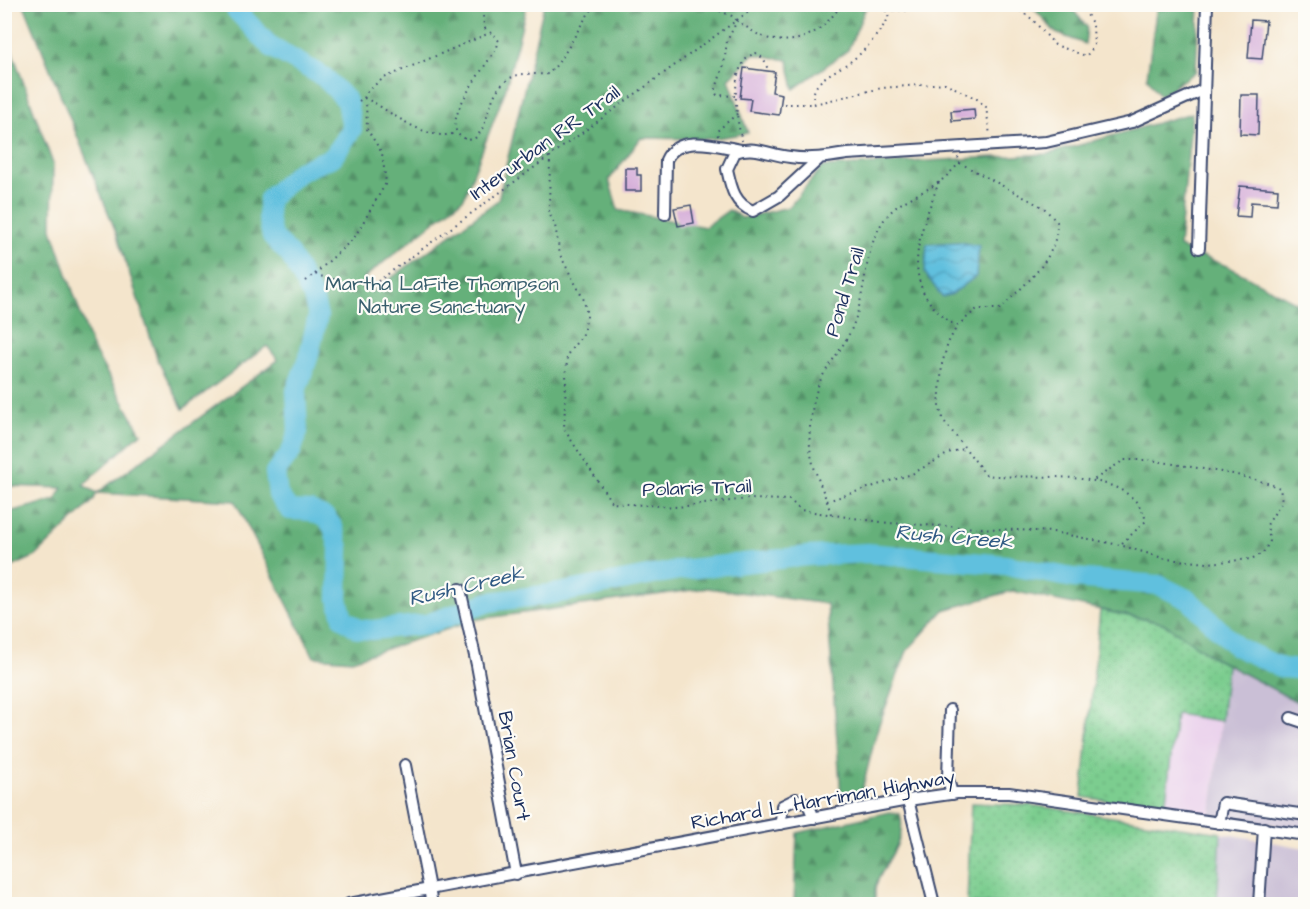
<svg xmlns="http://www.w3.org/2000/svg" width="1310" height="909" viewBox="0 0 1310 909" font-family="'Architects Daughter',sans-serif">
<style>
.built{fill:#ead1ec}
.industrial{fill:#cabfd6}
.grass{fill:url(#grass-dots);stroke:#4c7e76;stroke-width:1.5}
.forest{fill:url(#forest-firs);stroke:#40706c;stroke-width:1.5}
.water{fill:url(#water-waves);stroke:#3e789e;stroke-width:1.5}
.lines{fill:none;stroke-linecap:round;stroke-linejoin:round}
.river{stroke:#60c0de;stroke-width:20}
.building{fill:#d6afd9}
.minor-casing{stroke:#3c4a6e;stroke-width:14}
.path{stroke:#3c4a6e;stroke-width:2;stroke-dasharray:1.5 4.5;stroke-linecap:butt}
.minor{stroke:#fff;stroke-width:10}
.labels{text-anchor:middle;dominant-baseline:central;stroke-width:4.5;stroke-linejoin:round;paint-order:stroke}
.street-label{font-size:20px;fill:#1b2f5e;stroke:#fdfcf7}
.park-label{font-size:20px;fill:#385e6d;stroke:#fdfcf7}
.water-label{font-size:21px;font-style:italic;fill:#305a84;stroke:#fdfcf7}
</style>
<defs>
<pattern id="grass-dots" width="8" height="8" patternUnits="userSpaceOnUse" patternTransform="scale(1.5)"><rect width="8" height="8" fill="#7ccd8f"/><path d="M2 2h.1M6 6h.1" fill="none" stroke="#6bb07e" stroke-width="1.8" stroke-linecap="round"/></pattern>
<pattern id="forest-firs" width="22" height="20" patternUnits="userSpaceOnUse" patternTransform="scale(1.5)"><rect width="22" height="20" fill="#65b07a"/><path d="M5 1l3.5 6h-7zM16 11l3.5 6h-7z" fill="#529067"/></pattern>
<pattern id="water-waves" width="16" height="10" patternUnits="userSpaceOnUse" patternTransform="scale(1.5)"><rect width="16" height="10" fill="#60c0de"/><path d="M0 5q4-4 8 0t8 0" fill="none" stroke="#4e9cb7"/></pattern>
</defs>
<rect width="100%" height="100%" fill="#fdfcf7"/>
<filter id="ink" filterUnits="userSpaceOnUse"><feTurbulence type="fractalNoise" baseFrequency=".0167" numOctaves="2"/><feDisplacementMap in="SourceGraphic" scale="12" xChannelSelector="R" yChannelSelector="G"/><feConvolveMatrix kernelMatrix="1 2 1 2 8 2 1 2 1" color-interpolation-filters="sRGB"/></filter>
<filter id="wash" filterUnits="userSpaceOnUse"><feTurbulence type="fractalNoise" baseFrequency=".008" numOctaves="4" result="noise"/><feDisplacementMap in="SourceGraphic" scale="24" xChannelSelector="R" yChannelSelector="G"/><feGaussianBlur stdDeviation="1.35" result="paint"/><feColorMatrix in="noise" values="0 0 0 0 0 0 0 0 0 0 0 0 0 0 0 0 0 1.4 0 .05"/><feComposite in="paint" operator="in"/></filter>
<g filter="url(#wash)">
<rect width="100%" height="100%" fill="#f4e5cc"/>
<path class="built" d="M1176 714 1221 721 1211 815 1165 809Z"/>
<g class="industrial">
<path d="M1227 665 1305 706V829L1211 815Z"/>
<path d="M1221 833 1305 848V904H1217Z"/>
</g>
<g class="grass">
<path d="M1100 610 1163 623 1227 665 1221 721 1176 714 1165 809 1082 797Z"/>
<path d="M971 803 1030 805 1221 833 1217 904H967Z"/>
</g>
<g class="forest">
<path d="M24 5H527L505 91 464 198 364 278 372 292 498 200 544 5H867L848 50 794 89 788 60 754 54 729 79 748 133 711 139 641 138 609 180 618 210 705 227 729 210 742 218 789 207 822 167 1048 154 1192 113 1179 247 1229 267 1297 303 1305 325V706L1216 659 1163 623 1012 591 944 610 907 651 878 727 862 790 841 796 827 604 707 588 479 619 352 660 314 657 235 501 97 493 93 501 36 556 5 570V513L55 500 63 488 5 486 4 44 12 51 53 164 52 229 91 345 141 433 83 485 97 493 278 360 267 346 183 409 158 361 116 232Z"/>
<path d="M1031 5H1069L1087 27 1085 44 1056 33Z"/>
<path d="M1157 5H1199L1196 71 1160 96 1147 77Z"/>
<path d="M889 812 900 814C908 841 885 860 876 885 874 891 875 898 876 904H794L797 833Z"/>
</g>
<path class="water" d="M959 242 979 246 976 276 952 294 942 297 925 273 927 244Z"/>
<g class="lines">
<path class="river" d="M235 4 236 10 271 47 324 77 347 101 352 129 333 157 300 171 269 198 268 217 272 236 290 255 313 297 318 316 308 358 296 391 298 432 291 452 275 473 278 495 290 510 311 511 327 519 333 527 339 548 338 599 343 618 358 629 372 630 427 624 489 602 559 593 679 570 807 556 867 553 1006 565 1073 578 1159 585 1189 600 1237 647 1282 668 1306 670"/>
</g>
<g id="blocks">
<g class="building">
<path d="M1251 20 1266 21 1262 59 1248 58Z"/>
<path d="M744 68 775 72 772 92 782 94 779 115 749 111 751 99 740 98Z"/>
<path d="M1241 95H1259L1258 135 1240 134Z"/>
<path d="M974 109 975 119 952 121 951 111Z"/>
<path d="M625 168H637V175H641V191H625Z"/>
<path d="M1240 186 1278 189 1277 204 1251 202 1250 217 1236 216Z"/>
<path d="M691 205 694 223 678 226 674 208Z"/>
</g>
</g>
</g>
<g filter="url(#ink)">
<use href="#blocks" fill-opacity="0" stroke="#3c4a6e" stroke-width="1.5"/>
<g class="lines">
<defs>
<g id="minor">
<path d="M820 158 779 196 753 211C734 204 731 187 727 169L735 152C756 145 769 155 790 157 809 160 828 157 847 154L1046 142 1132 122 1203 90"/>
<path d="M665 214 666 160C678 133 718 146 741 150"/>
<path d="M1199 248 1207 4"/>
<path d="M460 589 477 665 516 874"/>
<path d="M950 710 948 779 952 794"/>
<path d="M1291 718 1306 723"/>
<path d="M405 765 432 904"/>
<path d="M908 800 934 904"/>
<path d="M1219 823 1223 803 1306 815"/>
<path d="M781 824 782 806 796 799 808 804 814 818"/>
<path d="M349 904 908 800 957 793H1009L1306 835"/>
<path d="M1259 904 1264 828"/>
</g>
</defs>
<use href="#minor" class="minor-casing"/>
<g class="path">
<path d="M484 4 483 20 486 32"/>
<path d="M703 4 732 16 737 21"/>
<path d="M1010 4 1032 19 1055 45 1086 56 1094 47 1093 25 1081 4"/>
<path d="M887 10 928 11 942 4"/>
<path d="M735 96 717 95 715 92 724 64 727 41 737 21C746 26 756 35 766 38 800 47 822 32 842 4"/>
<path d="M364 98 368 90 384 78 492 32 499 41 497 47C488 65 425 137 473 140 494 123 484 88 515 76 525 72 538 75 548 74 569 55 577 24 597 4"/>
<path d="M359 101 364 98 373 102C394 115 431 143 455 133"/>
<path d="M784 104H814L882 88 945 83 977 99 986 107 990 135"/>
<path d="M814 104C808 78 839 72 855 58 869 47 879 32 889 18L883 4"/>
<path d="M718 136 717 131 738 113"/>
<path d="M742 141C736 118 727 62 756 53L764 59 768 70"/>
<path d="M550 156 549 213 555 225 560 255 584 300 587 316 583 334 567 355 564 429 612 503 677 507 748 499 790 500 800 510 888 523 1053 532 1120 545 1166 559 1208 563 1251 559 1263 553 1270 541 1267 525 1282 501 1280 488 1267 483 1233 474 1150 460H1124L1092 481"/>
<path d="M958 157 960 163 1044 208 1057 222C1058 261 1024 283 1001 309H977L957 326 948 343 942 364 939 407 944 421 986 475C1030 481 1132 463 1146 521L1120 545"/>
<path d="M939 182C918 237 896 288 956 326"/>
<path d="M315 274 354 238 386 183 382 153 367 129 366 101"/>
<path d="M306 281 315 274C333 282 352 278 370 287L759 4"/>
<path d="M827 501 912 474 951 452 964 449"/>
<path d="M831 514C821 480 807 465 810 427 811 413 815 391 821 379 833 357 847 344 855 320 867 287 864 244 887 216 900 200 920 195 936 184 945 179 952 170 960 163"/>
</g>
<use href="#minor" class="minor"/>
</g>
</g>
<g class="labels">
<g class="street-label">
<text transform="translate(545 143) rotate(-36)">Interurban RR Trail</text>
<text transform="translate(845 292) rotate(-73)">Pond Trail</text>
<text transform="translate(697 488) rotate(-2)">Polaris Trail</text>
<text transform="translate(514 766) rotate(80)">Brian Court</text>
<text transform="translate(823 800) rotate(-10)">Richard L. Harriman Highway</text>
</g>
<g class="park-label">
<text x="442" y="284">Martha LaFite Thompson<tspan x="442" dy="23">Nature Sanctuary</tspan></text>
</g>
<g class="water-label">
<text transform="translate(954 537) rotate(5)">Rush Creek</text>
<text transform="translate(466 586) rotate(-13)">Rush Creek</text>
</g>
</g>
<rect width="1310" height="909" fill="none" stroke="#fdfcf7" stroke-width="24"/>
</svg>
